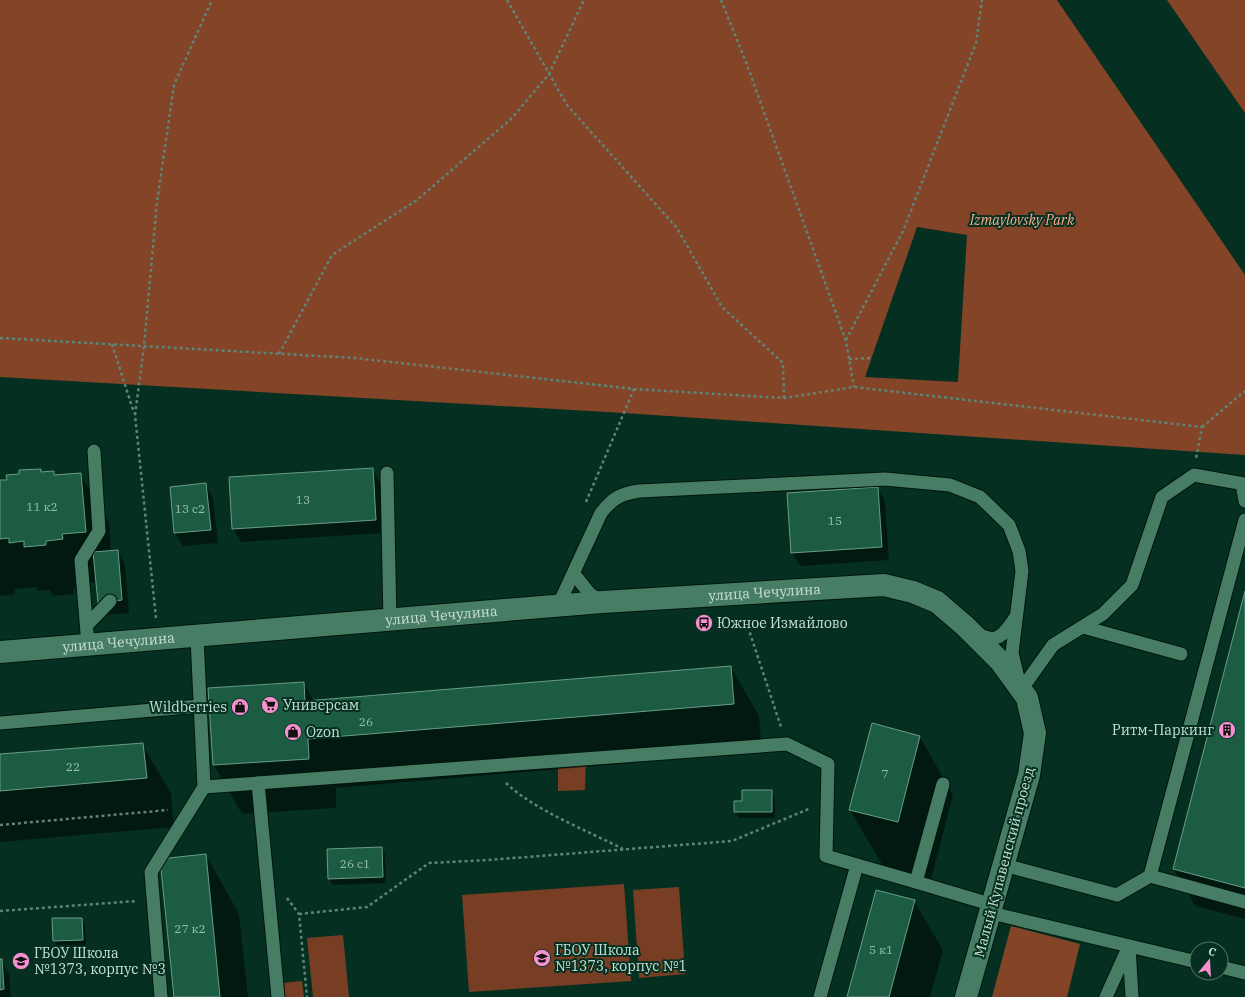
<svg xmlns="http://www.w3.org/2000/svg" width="1245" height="997" viewBox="0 0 1245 997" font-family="'IBM Plex Serif',serif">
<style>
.green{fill:#783e24}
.forest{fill:#834427;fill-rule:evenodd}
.shadow{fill:#0007}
.building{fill:#1b5c43;stroke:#689e85}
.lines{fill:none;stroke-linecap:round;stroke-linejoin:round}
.lane-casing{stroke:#00160c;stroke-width:15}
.street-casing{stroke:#00160c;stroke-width:24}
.path{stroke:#608475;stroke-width:2.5;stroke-dasharray:3 3;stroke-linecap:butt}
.lane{stroke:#487d65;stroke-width:13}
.street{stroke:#487d65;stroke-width:22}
.labels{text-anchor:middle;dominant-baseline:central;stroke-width:4;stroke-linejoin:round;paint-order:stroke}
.number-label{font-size:12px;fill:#9abfae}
.park-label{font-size:14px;font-style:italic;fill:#fbad8d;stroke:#053021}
.street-label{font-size:14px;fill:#c5e0d2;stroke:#053021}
.poi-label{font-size:14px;fill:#c5e0d2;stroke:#053021;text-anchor:start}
</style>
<rect width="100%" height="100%" fill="#053021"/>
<g class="green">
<path d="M586 763 585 790 558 791V765Z"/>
<path d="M624 884 631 981 469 992 462 895Z"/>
<path d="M679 887 685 974 639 978 633 890Z"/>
<path d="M343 935 349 997H313L307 938Z"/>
<path d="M302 981 304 997H283L282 983Z"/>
</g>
<g class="forest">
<path d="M0 0H1057L1245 275V455L624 413 0 377ZM917 227 967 235 958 382 865 377Z"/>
<path d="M1167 0H1245V113Z"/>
<path d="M1011 926 1080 944 1067 997H992Z"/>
</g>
<g class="shadow">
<path d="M372 469 380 482 383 533 241 542 233 529Z"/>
<path d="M40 470 42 473 54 472 56 476 80 474 109 523 111 551H118L125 564 129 613 106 615 99 602 97 582 90 583V588L73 589 74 594 53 596 50 590 38 591 36 587 14 589 15 594 0 596V601V481L8 480 20 475Z"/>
<path d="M206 485 213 498 218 543 183 546 175 533 171 488Z"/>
<path d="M878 488 885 501 889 560 800 566 792 553Z"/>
<path d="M1245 595V919L1195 906 1174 869Z"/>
<path d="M731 667 759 716 762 752 336 788V808L242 814 214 765 303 683 314 701Z"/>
<path d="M920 737 953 795 931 880 884 868 850 810Z"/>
<path d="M142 744 171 793 174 827 0 842V756Z"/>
<path d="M771 791 775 797V818H739L735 812 743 802Z"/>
<path d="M381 848 385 854 386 883 333 885 329 879Z"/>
<path d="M206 855 239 914 248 997H175Z"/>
<path d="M914 901 943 950 930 997H848Z"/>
<path d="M82 919 85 925 86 946 57 947 54 940Z"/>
<path d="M0 960 9 974 11 997H0Z"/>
</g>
<g class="building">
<path d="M373 468 376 520 232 529 229 477Z"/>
<path d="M41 469V472L54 471V475L81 473 86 532 62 534 63 539 46 541V545L24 547V541L9 543V538L0 539V480H7L6 475 19 474V470Z"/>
<path d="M206 483 211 530 174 533 170 487Z"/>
<path d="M878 487 882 547 791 553 787 493Z"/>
<path d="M118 550 122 600 98 603 93 552Z"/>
<path d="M1245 591V888L1173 869Z"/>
<path d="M731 666 734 704 308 739 309 759 213 765 208 688 304 682 305 701Z"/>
<path d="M872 723 920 736 898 822 849 810Z"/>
<path d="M143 743 147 778 0 791V754Z"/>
<path d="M742 790H772V812H734V801H742Z"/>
<path d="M382 847 383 877 328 879 327 849Z"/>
<path d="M206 854 220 997H174L160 859Z"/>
<path d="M876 890 915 900 889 997H847Z"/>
<path d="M52 918H82L83 940 53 941Z"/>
<path d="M0 959H2L4 989 0 990Z"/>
</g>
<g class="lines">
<defs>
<g id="lane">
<path d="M387 473 390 621"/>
<path d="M1242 484 1245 501"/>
<path d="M574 574 590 594 602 602"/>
<path d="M558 606 601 513C613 498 620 494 639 491L885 479 950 485 980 497 1009 525 1019 551 1022 571 1012 653 1018 678"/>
<path d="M87 625 110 601"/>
<path d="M1083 627 1181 654"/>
<path d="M977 633C997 646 1004 634 1015 618"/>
<path d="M88 645 81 560 99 531 94 451"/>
<path d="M1021 690 1053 645 1103 614 1132 585 1162 497 1194 475 1245 484"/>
<path d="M0 723 200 706"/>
<path d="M258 783 278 997"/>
<path d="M943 784 916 882 993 905"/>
<path d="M204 787 787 744 828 764 826 856 857 865 820 997"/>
<path d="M857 865 916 882"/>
<path d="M1004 865 1117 895 1150 876 1245 520"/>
<path d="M1150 876 1245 902"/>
<path d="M991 913 1197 962"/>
<path d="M1129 947 1132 997"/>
<path d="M1221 967 1245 973"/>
<path d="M161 997 151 872 204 787 197 637"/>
<path d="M1106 997 1129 946"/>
</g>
<g id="street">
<path id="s1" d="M0 652 602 602 884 585 913 592 937 602 965 626 1001 662 1027 698 1035 733 1029 775 966 997"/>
</g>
</defs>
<use href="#lane" class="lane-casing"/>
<use href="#street" class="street-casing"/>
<g class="path">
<path d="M507 0 567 105 677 228 722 307 783 363 784 398"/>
<path d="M721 0 746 62 846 341 854 387"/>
<path d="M0 338 355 358 634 389 784 398 854 387 1202 427 1196 459"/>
<path d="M846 340 903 231 976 43 982 0"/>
<path d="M112 344 134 413"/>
<path d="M279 354 332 255 417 200 511 119 549 74 584 0"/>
<path d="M849 359 872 358"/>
<path d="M1202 427 1245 391"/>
<path d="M586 502 634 389"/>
<path d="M156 618 135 415 144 346 157 202 174 85 212 0"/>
<path d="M746 621 781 727"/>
<path d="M506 783C534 810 588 831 623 849"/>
<path d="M0 825 168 810"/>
<path d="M287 898 299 914 307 997"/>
<path d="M0 911 137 901"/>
<path d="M299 914 367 907 429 863 488 860 732 841 811 808"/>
</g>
<use href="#lane" class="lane"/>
<use href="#street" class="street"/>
</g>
<defs>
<symbol id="bus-disc" viewBox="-11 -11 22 22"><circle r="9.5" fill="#f790ce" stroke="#053021"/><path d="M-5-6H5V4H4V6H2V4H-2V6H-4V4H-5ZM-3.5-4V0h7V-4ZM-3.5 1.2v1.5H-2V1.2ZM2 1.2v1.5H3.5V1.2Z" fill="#111"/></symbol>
<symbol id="supermarket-disc" viewBox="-11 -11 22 22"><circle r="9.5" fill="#f790ce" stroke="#053021"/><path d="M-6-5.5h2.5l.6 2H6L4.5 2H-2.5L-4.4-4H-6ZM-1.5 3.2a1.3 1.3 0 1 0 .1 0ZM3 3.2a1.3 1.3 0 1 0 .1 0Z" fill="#111"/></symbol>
<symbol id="shop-disc" viewBox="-11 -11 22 22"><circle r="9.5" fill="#f790ce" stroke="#053021"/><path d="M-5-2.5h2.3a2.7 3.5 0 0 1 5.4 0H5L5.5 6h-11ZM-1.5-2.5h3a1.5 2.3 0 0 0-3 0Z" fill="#111"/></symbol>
<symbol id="building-disc" viewBox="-11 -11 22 22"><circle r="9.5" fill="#f790ce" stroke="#053021"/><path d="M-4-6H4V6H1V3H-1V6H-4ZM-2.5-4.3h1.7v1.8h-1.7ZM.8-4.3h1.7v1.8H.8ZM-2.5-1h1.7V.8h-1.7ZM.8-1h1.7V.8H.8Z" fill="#111"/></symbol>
<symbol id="school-disc" viewBox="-11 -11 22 22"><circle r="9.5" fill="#f790ce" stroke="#053021"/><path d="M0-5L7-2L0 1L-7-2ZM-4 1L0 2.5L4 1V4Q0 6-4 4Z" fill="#111"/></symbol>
</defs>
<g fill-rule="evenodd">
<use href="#bus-disc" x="694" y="613" width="20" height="20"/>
<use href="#supermarket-disc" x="260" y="695" width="20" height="20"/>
<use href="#shop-disc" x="230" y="697" width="20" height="20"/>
<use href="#building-disc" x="1217" y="720" width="20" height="20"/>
<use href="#shop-disc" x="283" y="722" width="20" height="20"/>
<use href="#school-disc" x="532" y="948" width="20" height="20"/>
<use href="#school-disc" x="11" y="951" width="20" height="20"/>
</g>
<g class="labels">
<g class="number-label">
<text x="303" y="499">13</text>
<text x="42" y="506">11 к2</text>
<text x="190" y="508">13 с2</text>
<text x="835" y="520">15</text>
<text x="366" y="721">26</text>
<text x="73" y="766">22</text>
<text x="885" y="773">7</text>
<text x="355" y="863">26 с1</text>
<text x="190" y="928">27 к2</text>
<text x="881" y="949">5 к1</text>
</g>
<g class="park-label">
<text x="1022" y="220">Izmaylovsky Park</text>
</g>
<g class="street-label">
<text stroke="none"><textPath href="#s1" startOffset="767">улица Чечулина</textPath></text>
<text stroke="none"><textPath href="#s1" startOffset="443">улица Чечулина</textPath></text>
<text stroke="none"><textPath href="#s1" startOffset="119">улица Чечулина</textPath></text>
<text transform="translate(1004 862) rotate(-75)">Малый Купавенский проезд</text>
</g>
<g class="poi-label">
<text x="717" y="623">Южное Измайлово</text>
<text x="283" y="705">Универсам</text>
<text x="227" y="707" text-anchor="end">Wildberries</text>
<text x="1214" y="730" text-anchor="end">Ритм-Паркинг</text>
<text x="306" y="732">Ozon</text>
<text x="555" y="950">ГБОУ Школа<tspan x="555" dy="16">№1373, корпус №1</tspan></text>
<text x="34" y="953">ГБОУ Школа<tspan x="34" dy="16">№1373, корпус №3</tspan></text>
</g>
</g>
<g transform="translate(1209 961) rotate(18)"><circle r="19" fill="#053021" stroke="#527668"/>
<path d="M0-3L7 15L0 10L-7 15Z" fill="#f790ce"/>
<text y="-6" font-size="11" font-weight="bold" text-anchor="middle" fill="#c5e0d2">С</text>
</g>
</svg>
